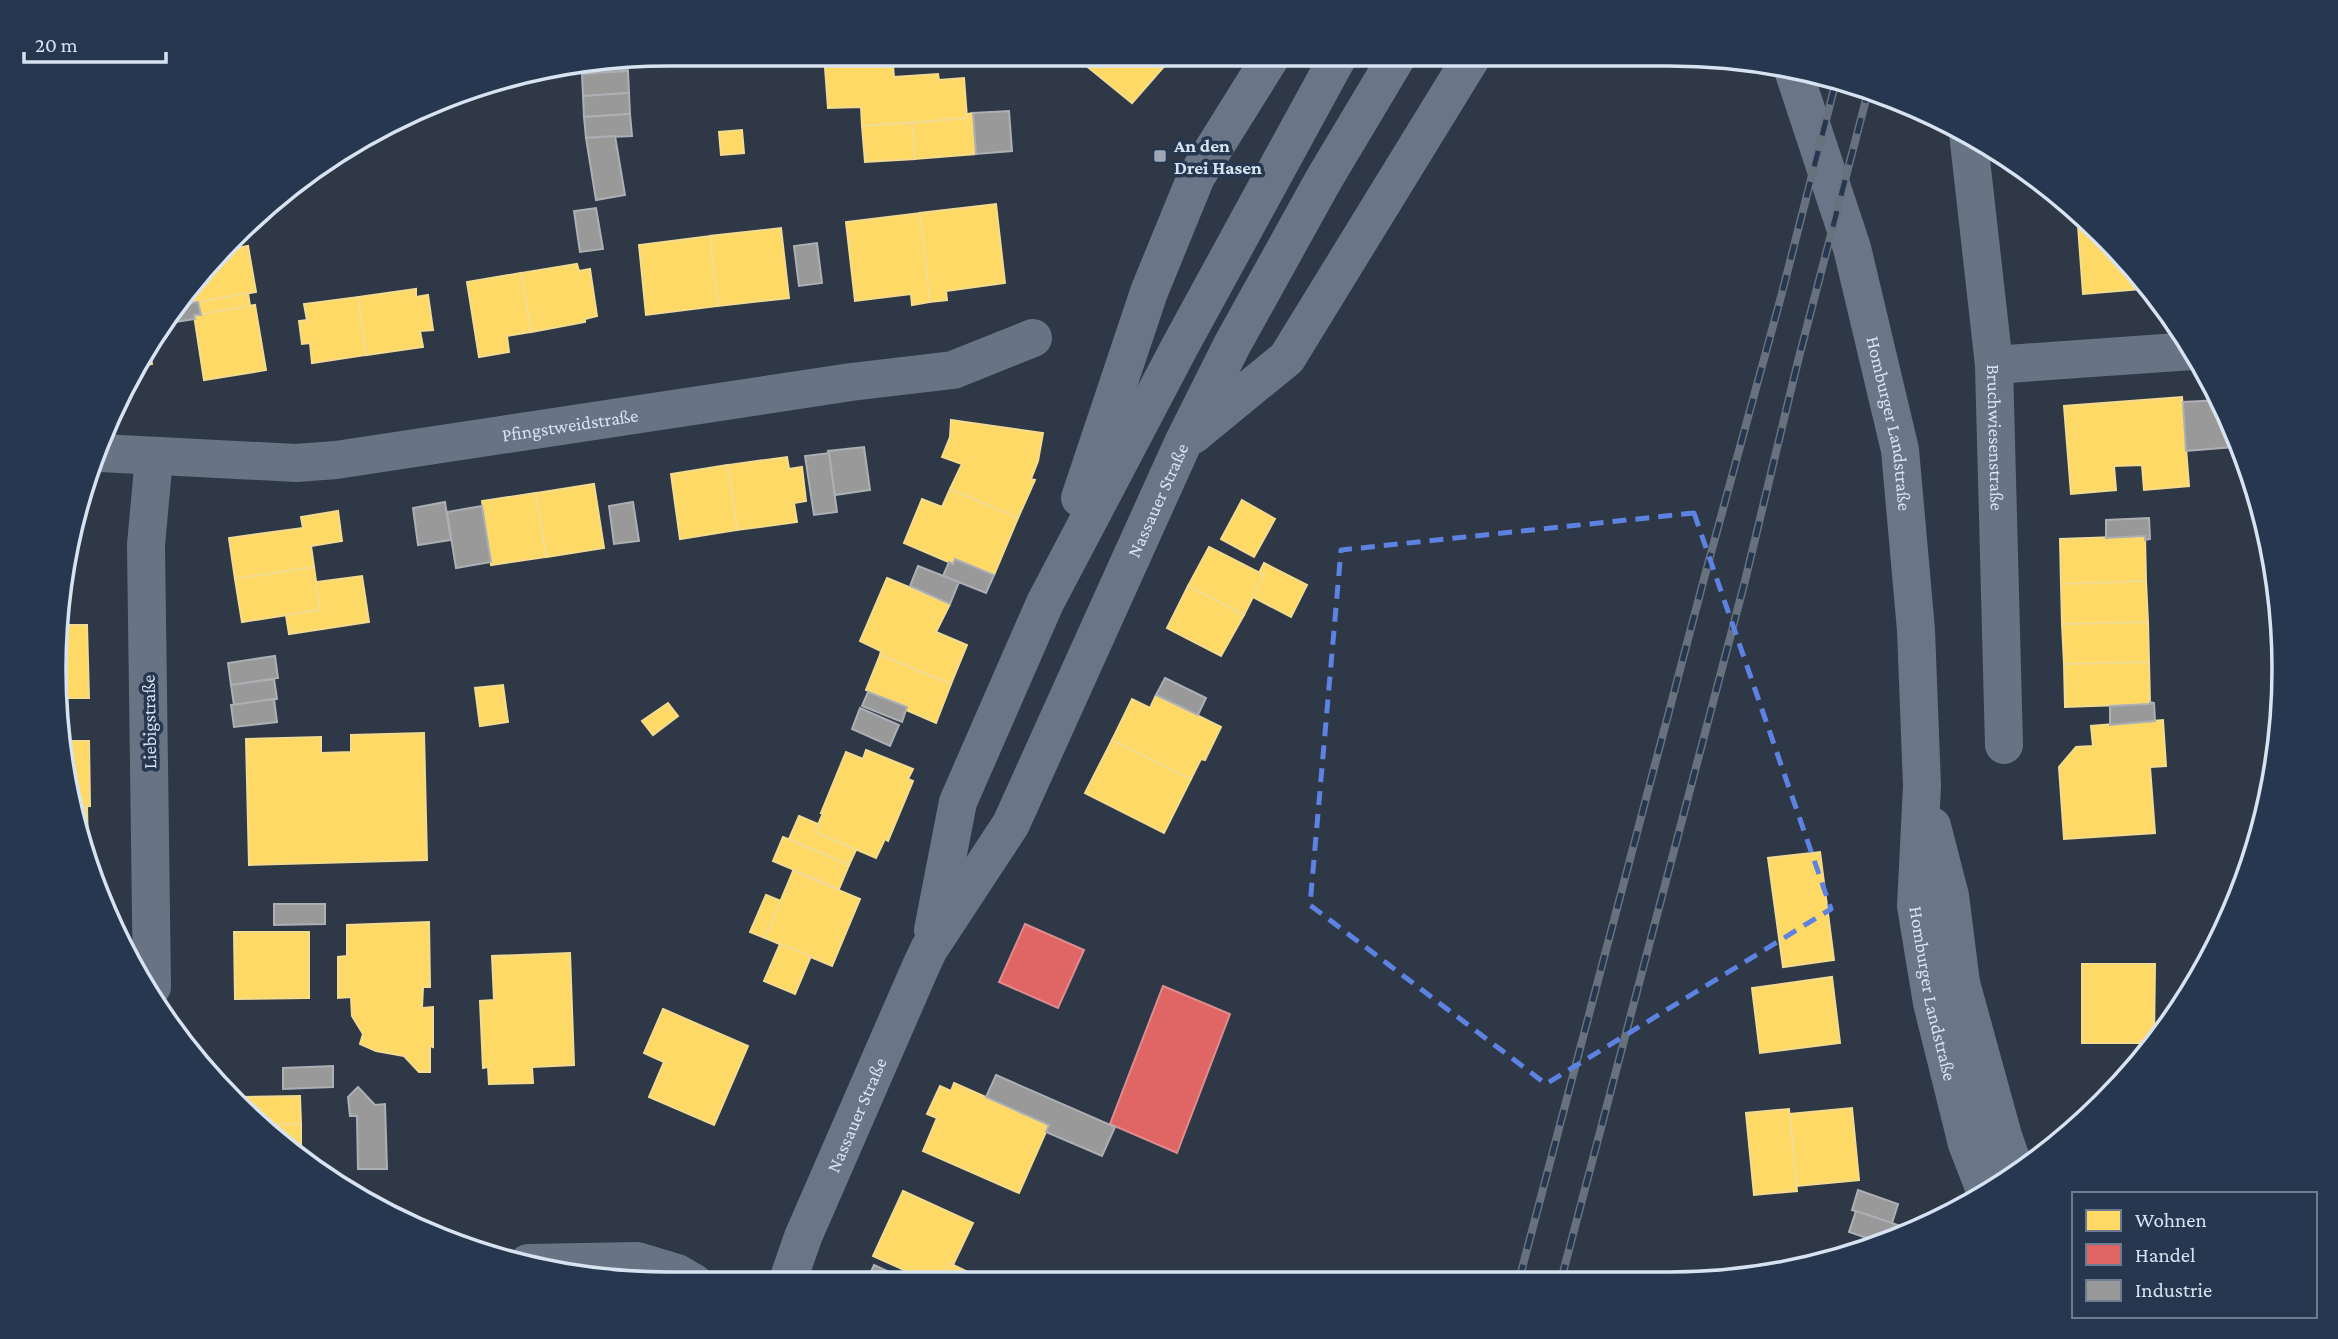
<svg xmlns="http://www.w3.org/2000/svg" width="2338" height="1339" viewBox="0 0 2338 1339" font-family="'Crimson Pro',serif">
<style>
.homes{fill:#ffd966;stroke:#f3dc90;stroke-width:2}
.shops{fill:#e06666;stroke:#de8c90;stroke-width:2}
.industry{fill:#999;stroke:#acafb4;stroke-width:2}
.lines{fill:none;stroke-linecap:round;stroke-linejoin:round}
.minor{stroke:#687483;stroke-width:38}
.secondary{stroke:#6a7687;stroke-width:38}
.rail-casing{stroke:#68727e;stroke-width:8}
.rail{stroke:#26374f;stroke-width:5;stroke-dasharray:16;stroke-linecap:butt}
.marked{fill:none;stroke:#5e82e1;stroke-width:5;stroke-dasharray:14 9;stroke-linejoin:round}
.poi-dot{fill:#9da7b6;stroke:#26374f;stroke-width:2.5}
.labels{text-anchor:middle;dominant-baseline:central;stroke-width:7;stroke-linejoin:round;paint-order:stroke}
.poi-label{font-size:19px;font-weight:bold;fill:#d8e3f2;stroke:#26374f;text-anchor:start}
.street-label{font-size:19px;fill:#d8e3f2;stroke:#26374f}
.rim{fill:none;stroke:#d8e3f2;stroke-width:3.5}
</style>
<rect width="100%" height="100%" fill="#2f3846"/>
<g class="homes">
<path d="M824 54 892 55 894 77 938 74 939 80 964 78 967 118 862 126 861 107 828 108Z"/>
<path d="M1073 55H1174L1132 103Z"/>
<path d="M973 113 976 154 915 159 912 123 967 118V114Z"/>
<path d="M912 123 915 159 865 162 862 126Z"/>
<path d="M742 130 744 153 721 155 719 132Z"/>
<path d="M2048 188 2063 199 2048 200Z"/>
<path d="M996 204 1005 283 946 291 947 300 930 302 920 213Z"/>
<path d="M920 213 930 302 912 305 911 294 855 301 846 222Z"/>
<path d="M2091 225 2141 278V289L2083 294 2078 226Z"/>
<path d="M781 228 789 298 718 306 710 236Z"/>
<path d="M710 236 718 306 646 315 639 245Z"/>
<path d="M248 246 256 292 181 305 232 249Z"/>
<path d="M577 264 579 271 590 269 597 316 585 319V322L531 332 521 273Z"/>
<path d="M521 273 531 332 507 336 509 352 479 357 467 282Z"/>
<path d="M416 289V297L428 295 433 330 420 331 423 347 366 355 358 297Z"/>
<path d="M248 293 250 306 201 315 198 302Z"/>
<path d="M358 297 366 355 312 363 310 343 302 344 299 321 307 320 304 304Z"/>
<path d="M255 305 266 370 204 380 194 315Z"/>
<path d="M149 347 152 364 141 366Z"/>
<path d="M2182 397 2189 486 2144 490 2142 465 2114 466 2116 490 2071 494 2064 406Z"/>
<path d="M951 420 1043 433 1038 461 1031 479 1035 480 1018 518 950 489 962 464 942 457 950 437Z"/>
<path d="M787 457 789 469 802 467 806 501 794 503 797 522 737 530 728 465Z"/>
<path d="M728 465 737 530 680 539 671 474Z"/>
<path d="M594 484 604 548 546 557 536 493Z"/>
<path d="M950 489 1018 518 994 575 955 559 953 564 904 543 922 499 942 507Z"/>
<path d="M536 493 546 557 491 565 482 501Z"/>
<path d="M1242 500 1275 519 1254 557 1221 539Z"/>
<path d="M338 511 342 541 311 546 314 567 235 579 229 538 303 528 301 517Z"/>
<path d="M2145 536 2146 581 2061 584 2060 539Z"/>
<path d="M1209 547 1264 575 1244 615 1188 586Z"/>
<path d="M1264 563 1307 585 1291 617 1253 597 1264 575 1259 573Z"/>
<path d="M314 567 320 610 242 622 235 579Z"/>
<path d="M362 576 369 622 289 634 286 615 320 610 316 582Z"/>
<path d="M887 578 950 604 936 632 967 645 951 684 880 655 881 651 860 641Z"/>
<path d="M2146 581 2148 622 2062 624 2061 584Z"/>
<path d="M1188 586 1244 615 1221 656 1167 628Z"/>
<path d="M2148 622 2149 662 2064 664 2062 624Z"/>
<path d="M64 625H87L89 698H57Z"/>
<path d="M880 655 951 684 936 723 906 710 907 707 866 690Z"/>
<path d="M2149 662 2150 704 2065 707 2064 664Z"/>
<path d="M503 685 508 722 480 726 475 688Z"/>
<path d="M1156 695 1221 727 1205 760 1201 759 1191 779 1112 740 1132 699 1150 708Z"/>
<path d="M668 703 678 716 653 735 642 721Z"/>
<path d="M2163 720 2166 766 2150 767 2155 833 2064 839 2059 767 2076 747 2093 746 2091 726Z"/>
<path d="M424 733 427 860 249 865 246 739 321 737V753L351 752V735Z"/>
<path d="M1112 740 1191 779 1164 833 1085 793Z"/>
<path d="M63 741H89L90 806 78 807Z"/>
<path d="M866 750 913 769 908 779 913 781 888 841 885 839 876 858 815 832 823 813H821L846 752 863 759Z"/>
<path d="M78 807H87L88 848Z"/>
<path d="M799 816 818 824 815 832 856 850 849 865 789 839Z"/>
<path d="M783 837 849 865 839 889 773 861Z"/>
<path d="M1820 852 1834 960 1783 967 1768 858Z"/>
<path d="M793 871 860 899 832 966 765 938Z"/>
<path d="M766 895 781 901 765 938 750 932Z"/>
<path d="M429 922 430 987H423L422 1008 433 1007V1047L430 1046V1072H419L404 1056 376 1051 360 1044 363 1034 352 1016 351 997 338 998V957L347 956V925Z"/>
<path d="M234 932H309V998L235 999Z"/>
<path d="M780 944 811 956 795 994 764 981Z"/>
<path d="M570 953 574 1065 532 1067 533 1083 489 1084 488 1067 483 1068 480 1001 494 1000 492 956Z"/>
<path d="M2082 964H2155L2154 1038 2151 1043H2082Z"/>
<path d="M1832 977 1840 1043 1760 1053 1752 988Z"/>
<path d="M663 1009 748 1046 714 1125 649 1097 664 1062 644 1053Z"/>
<path d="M954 1083 1049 1125 1019 1193 923 1151 937 1118 927 1114 940 1086 951 1091Z"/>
<path d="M300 1096 301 1124 268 1125 242 1104V1097Z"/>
<path d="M1852 1108 1859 1180 1797 1186 1790 1114Z"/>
<path d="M1789 1109 1797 1191 1754 1195 1746 1113Z"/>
<path d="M301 1124V1153L268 1125Z"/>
<path d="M903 1191 973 1223 953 1265 949 1263 940 1282H931L873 1256Z"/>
<path d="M949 1263 972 1274 968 1282H940Z"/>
</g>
<g class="shops">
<path d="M1025 924 1084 950 1058 1008 999 982Z"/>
<path d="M1163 986 1230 1014 1177 1153 1110 1124Z"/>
</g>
<g class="industry">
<path d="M627 61 628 71 582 74V69Z"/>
<path d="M628 71 629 93 583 96 582 74Z"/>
<path d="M629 93 630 114 584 117 583 96Z"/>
<path d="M1009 111 1012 151 976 154 973 113Z"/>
<path d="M630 114 632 136 586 138 584 117Z"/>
<path d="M615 136 625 195 596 200 586 138Z"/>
<path d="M596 208 603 249 580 252 574 211Z"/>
<path d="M817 243 822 283 799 286 794 246Z"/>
<path d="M198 302 201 315H194L195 319 162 324 180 304Z"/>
<path d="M2221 400 2233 430 2234 447 2186 451 2183 402Z"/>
<path d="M864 447 870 490 835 495 828 451Z"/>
<path d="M829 453 837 512 814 515 805 456Z"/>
<path d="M445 502 451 540 418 545 413 508Z"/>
<path d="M633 502 639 541 614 544 609 506Z"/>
<path d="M482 506 491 562 456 568 447 512Z"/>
<path d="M2149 518 2150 539 2145 540V536L2106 538V520Z"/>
<path d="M955 559 994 575 986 593 943 576 949 562 953 564Z"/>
<path d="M918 566 959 582 950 604 910 586Z"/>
<path d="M275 656 278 678 231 685 228 663Z"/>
<path d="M1165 678 1206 698 1198 715 1156 695Z"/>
<path d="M274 679 277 699 234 705 231 685Z"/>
<path d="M868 692 907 707 902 722 862 706Z"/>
<path d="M274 699 277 722 234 727 231 705Z"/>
<path d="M2150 702 2154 703 2155 721 2110 725V706L2150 704Z"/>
<path d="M860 708 899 725 890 746 852 729Z"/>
<path d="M274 904H325V924L274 925Z"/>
<path d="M333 1066V1087L283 1089V1068Z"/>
<path d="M996 1075 1115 1127 1102 1156 1046 1132 1049 1125 986 1097Z"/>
<path d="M358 1087 375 1105 385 1104 387 1169H358L357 1116H350L348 1097Z"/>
<path d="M1858 1190 1898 1204 1892 1223 1852 1210Z"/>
<path d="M1856 1211 1892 1223 1911 1230 1884 1244 1849 1232Z"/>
<path d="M874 1265 911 1282 866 1283Z"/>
</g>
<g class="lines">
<g class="minor">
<path id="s1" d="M1968 133 1994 365 2004 745"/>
<path d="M1994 365 2192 351"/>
<path id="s2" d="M101 453 296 463 336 460 851 382 953 370 1033 338"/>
<path d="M152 987 146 545 154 457"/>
<path d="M528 1263 637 1261 677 1273 694 1283"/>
</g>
<g class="secondary">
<path id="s3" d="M1794 73 1852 248 1900 450 1916 630 1922 786 1916 906 1932 1003 1967 1144 1986 1193"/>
<path d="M1193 435 1287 358 1473 55"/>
<path d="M1080 498 1149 292 1196 177 1272 55"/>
<path d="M1932 826 1950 896 1961 983 2003 1136 2017 1176"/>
<path d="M933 930 958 802 1045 603 1179 348 1339 55"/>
<path id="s4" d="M787 1283 803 1237 921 966 929 949 1011 824 1183 443 1232 345 1324 179 1398 55"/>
</g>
<defs>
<g id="rail">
<path d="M1519 1280 1705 575 1782 293 1836 81"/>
<path d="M1561 1280 1745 581 1798 361 1869 88"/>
</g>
</defs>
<use href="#rail" class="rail-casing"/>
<use href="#rail" class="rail"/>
</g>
<path class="marked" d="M1694 513 1831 909 1546 1084 1310 905 1341 550Z"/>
<rect class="poi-dot" x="1153" y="149" width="14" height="14" rx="3.5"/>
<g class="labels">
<g class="poi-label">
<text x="1174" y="145">An den<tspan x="1174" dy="22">Drei Hasen</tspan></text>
</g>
<g class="street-label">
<text stroke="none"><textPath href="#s3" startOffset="364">Homburger Landstraße</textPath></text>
<text stroke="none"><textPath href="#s2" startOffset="472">Pfingstweidstraße</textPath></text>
<text stroke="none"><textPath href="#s1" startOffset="306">Bruchwiesenstraße</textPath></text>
<text stroke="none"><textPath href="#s4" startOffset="868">Nassauer Straße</textPath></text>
<text transform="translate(149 722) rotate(-91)">Liebigstraße</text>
<text stroke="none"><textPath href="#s3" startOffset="938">Homburger Landstraße</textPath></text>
<text stroke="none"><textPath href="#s4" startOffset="182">Nassauer Straße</textPath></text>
</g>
</g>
<path d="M0 0H2338V1339H0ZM669 66H1669A603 603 0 0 1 2272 669V669A603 603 0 0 1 1669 1272H669A603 603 0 0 1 66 669V669A603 603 0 0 1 669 66Z" fill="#26374f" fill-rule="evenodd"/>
<path class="rim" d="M669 66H1669A603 603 0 0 1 2272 669V669A603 603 0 0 1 1669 1272H669A603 603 0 0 1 66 669V669A603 603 0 0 1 669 66Z"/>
<rect x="2072" y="1192" width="245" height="126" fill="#26374f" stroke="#6d7c90" stroke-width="2"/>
<rect x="2086" y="1210" width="35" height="21" fill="#ffd966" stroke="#6d7c90" stroke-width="2"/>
<text x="2135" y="1227" font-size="21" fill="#d8e3f2">Wohnen</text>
<rect x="2086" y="1244" width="35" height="21" fill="#e06666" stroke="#6d7c90" stroke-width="2"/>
<text x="2135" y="1262" font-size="21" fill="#d8e3f2">Handel</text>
<rect x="2086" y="1280" width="35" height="21" fill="#999999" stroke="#6d7c90" stroke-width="2"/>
<text x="2135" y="1297" font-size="21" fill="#d8e3f2">Industrie</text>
<path d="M24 52v10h142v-10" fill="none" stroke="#d8e3f2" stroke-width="3.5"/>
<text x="35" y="52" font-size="21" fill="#d8e3f2" stroke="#26374f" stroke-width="5" paint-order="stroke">20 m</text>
</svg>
